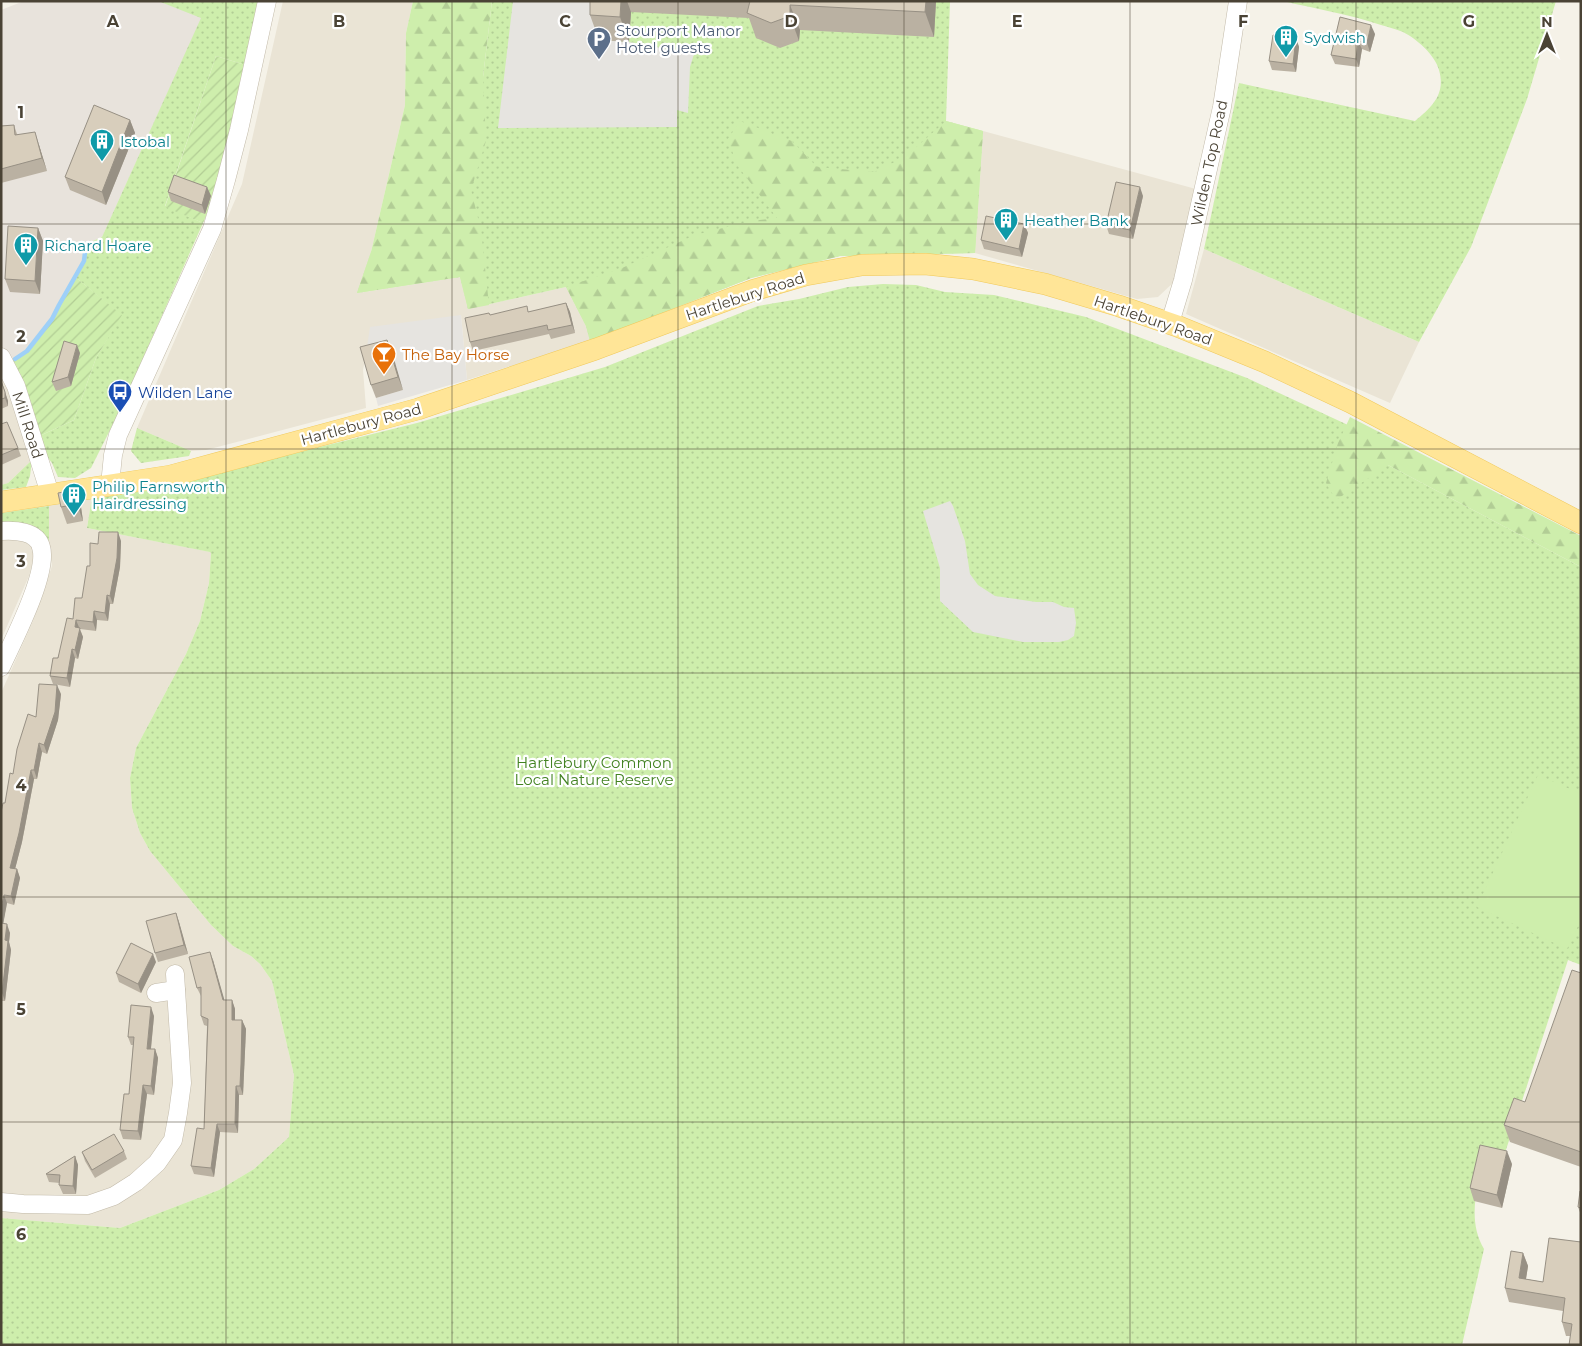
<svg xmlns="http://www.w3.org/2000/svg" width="1582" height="1346" viewBox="0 0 1582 1346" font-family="Montserrat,sans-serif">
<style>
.residential{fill:#eae4d5}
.industrial{fill:#e8e3dc}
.grass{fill:url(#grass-dots)}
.forest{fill:url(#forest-firs)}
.garden{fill:url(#garden-furrows)}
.pitch{fill:#ceeeac}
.parking{fill:#e6e4e0}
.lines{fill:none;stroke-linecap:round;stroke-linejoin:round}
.stream{stroke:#9ed0f8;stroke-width:4.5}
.minor-casing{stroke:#c2baa9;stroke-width:19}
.major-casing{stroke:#f0c95b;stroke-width:22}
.minor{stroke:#fff;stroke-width:18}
.major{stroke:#ffe597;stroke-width:21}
.wall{fill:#bab1a2}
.shaded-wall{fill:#979084}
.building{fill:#d8cebc;stroke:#979084}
.grid{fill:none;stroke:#4a4335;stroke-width:1;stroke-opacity:0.55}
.labels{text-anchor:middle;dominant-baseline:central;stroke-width:4.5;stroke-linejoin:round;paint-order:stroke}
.service-label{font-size:15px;fill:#4e5e75;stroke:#fff;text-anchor:start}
.culture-label{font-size:15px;fill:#0d838f;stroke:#fff;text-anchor:start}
.street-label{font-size:15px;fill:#4a4335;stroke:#fff}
.food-label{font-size:15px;fill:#c56008;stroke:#fff;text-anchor:start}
.transit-label{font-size:15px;fill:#164399;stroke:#fff;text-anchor:start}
.park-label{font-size:15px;fill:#438322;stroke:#fff}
.grid-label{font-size:16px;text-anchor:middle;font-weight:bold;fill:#4a4335;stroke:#fff;stroke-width:4.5;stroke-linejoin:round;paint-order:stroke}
</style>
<defs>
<pattern id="grass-dots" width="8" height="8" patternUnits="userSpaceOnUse" patternTransform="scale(1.25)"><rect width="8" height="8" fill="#ceeeac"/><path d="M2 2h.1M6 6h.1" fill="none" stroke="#b2cd95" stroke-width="1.8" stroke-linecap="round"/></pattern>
<pattern id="forest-firs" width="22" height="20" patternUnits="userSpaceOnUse" patternTransform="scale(1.25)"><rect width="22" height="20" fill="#ceeeac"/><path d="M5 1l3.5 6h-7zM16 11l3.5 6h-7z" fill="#b2cd95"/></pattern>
<pattern id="garden-furrows" width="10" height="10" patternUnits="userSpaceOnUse" patternTransform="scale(1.25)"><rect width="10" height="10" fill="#ceeeac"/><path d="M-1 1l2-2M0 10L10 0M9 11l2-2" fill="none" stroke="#b2cd95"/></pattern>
</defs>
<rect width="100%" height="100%" fill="#f5f2e8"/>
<g class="residential">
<path d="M283 1H413L406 33 405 105 371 252 358 293 460 277 468 309 566 287 586 326 590 341 467 380 461 315 365 360 363 370 366 408 206 450 191 451 137 428 242 184Z"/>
<path d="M983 131 1196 189 1176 280 1158 297 1137 299 975 253Z"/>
<path d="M1204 249 1419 342 1390 403 1186 314Z"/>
<path d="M1 363 32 460 8 483 1 485Z"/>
<path d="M92 497 87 528 211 552V553L209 583 200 621 186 654 136 748 130 778 132 808 140 833 150 851 211 925 233 946 251 956 260 964 272 981 294 1075 289 1137 254 1169 219 1190 120 1228 1 1218V693L33 621 52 566 49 547V506Z"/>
<path d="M13 538 31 544 34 557 29 576 1 640V540Z"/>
</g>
<path class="industrial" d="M24 1H158L202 17 102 237 86 244 84 261 59 305 52 319 44 330 27 351 15 359 4 362 1 357V10Z"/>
<g class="grass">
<path d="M158 1H267L252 67 216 56 165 206 203 223 121 408 91 468 75 478 58 477 52 463 33 439 74 420 96 358 121 315 74 276 84 261 86 244 102 237 201 18Z"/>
<path d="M492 1H950L946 121 983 131 975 253 840 256 751 278 590 341 586 326 566 287 468 309 460 277 357 293 371 252 483 77Z"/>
<path d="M1283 1H1556L1527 99 1471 247 1419 342 1204 249 1239 83 1415 121C1432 107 1446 94 1439 70 1435 55 1417 39 1403 32 1396 29 1388 27 1381 25 1349 14 1316 9 1283 1Z"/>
<path d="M883 284 916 285 945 292 994 295 1086 317 1247 378 1363 432 1388 465 1581 567V965L1568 960 1502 1162 1484 1158C1477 1188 1467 1220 1484 1249L1462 1345H1V1218L120 1228 219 1190 254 1169 289 1137 294 1075 272 981 260 964 251 956 233 946 211 925 150 851 140 833 132 808 130 778 136 748 186 654 200 621 209 583 211 553 210 552 87 528 92 497 211 474 417 423 605 367 758 306 799 299 848 287Z"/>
<path d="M137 428 191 451 189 456 141 463 131 451Z"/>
<path d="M32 460 30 476 26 487 1 490V485L8 483Z"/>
<path d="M49 506V543L1 523V513Z"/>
</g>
<g class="forest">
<path d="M413 1H492L483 77 486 141 471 190 481 230 489 305 468 309 460 277 357 293 371 252 405 105 406 33Z"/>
<path d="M740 121 792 141 817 167 874 172 905 157 946 121 983 131 975 253 840 256 751 278 590 341 586 326 566 287 622 268 695 235 751 221 777 218 737 165 728 139Z"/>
<path d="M1350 417 1581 536V567L1388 465 1336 500 1326 483 1338 443Z"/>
</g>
<g class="garden">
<path d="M216 56 252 67 214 198 203 223 165 207Z"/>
<path d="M74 276 122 315 96 358 74 420 33 439 4 362C7 361 12 361 15 359 42 347 61 301 74 276Z"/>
</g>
<path class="pitch" d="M1538 775 1581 794V920L1567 949 1477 907Z"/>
<g class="parking">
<path d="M513 1H601L599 40 629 42 694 54 690 67 688 113 677 110V127L498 128Z"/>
<path d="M461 315 467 380 378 406 376 398 403 390 392 353 365 360 370 327Z"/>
<path d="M950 501 953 506 965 541 970 574 978 585 995 596 1036 602H1053L1064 607 1074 608 1076 623 1074 636 1068 640 1059 642H1023L973 632 940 601V568L923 511Z"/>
</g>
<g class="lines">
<path class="stream" d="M15 359 27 351 52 319 59 305 84 261 86 244"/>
<defs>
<g id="minor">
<path d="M1170 323 1183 280 1222 107 1238 1"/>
<path d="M1 357 16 386 50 494"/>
<path d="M110 485 113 455 118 435 212 229 226 180 239 130 267 1"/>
<path d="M1 531C15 530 37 531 41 547 49 572 13 641 1 667"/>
<path d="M156 993 176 990"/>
<path d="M1 1202 23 1204 88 1205 114 1196 136 1182 157 1163 173 1140 178 1113 182 1083 175 974"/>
</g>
<path id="major" d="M1 502 170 476 418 409 596 349 754 290 806 275 862 265 925 264 973 269 1045 284 1119 306 1177 326 1265 362 1350 402 1581 523"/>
</defs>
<use href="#minor" class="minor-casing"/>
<use href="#major" class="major-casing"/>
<use href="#minor" class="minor"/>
<use href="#major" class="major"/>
</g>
<g class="wall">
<path d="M590 1H936L934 37 800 30 799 41 780 48 756 38 749 18 631 12 629 42 599 40 590 15Z"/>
<path d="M1340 17 1375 34 1370 52 1362 49 1359 67 1335 64 1331 55Z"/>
<path d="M1296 38 1299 47 1296 72 1272 70 1269 61Z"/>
<path d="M130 120 135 133 106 205 70 190 65 177Z"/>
<path d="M14 125 17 134 39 145 47 171 1 183V126Z"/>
<path d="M207 187 211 196 205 214 171 201 168 192Z"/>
<path d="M1143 196 1133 239 1109 234 1106 225Z"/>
<path d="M1024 224 1028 233 1022 257 984 249 981 240Z"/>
<path d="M38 228 43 241 40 294 10 292 5 279Z"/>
<path d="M566 303 570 312 575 333 551 339 549 334 473 351 470 342 490 315 529 312Z"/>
<path d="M387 340 403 390 376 398 371 385Z"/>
<path d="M80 353 71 386 56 391 52 382Z"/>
<path d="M1 380 8 401V406L1 409Z"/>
<path d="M1 424 18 448 21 456 1 465Z"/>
<path d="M74 490 81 507 83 521 67 524 61 507Z"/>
<path d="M121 541 120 567 113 604H110L108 621 97 620 96 631 80 629 83 637 78 659 75 658 70 687 53 684 50 676 82 598 90 566 98 544Z"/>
<path d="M61 694 58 720 47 754 42 752 37 779H34L22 842 15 869H17L20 878 14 905 7 903 3 923 10 933 9 942 11 950 5 1001H1V812L5 803 13 774 36 717Z"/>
<path d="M176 913 179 922 188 954 158 962 155 953Z"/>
<path d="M213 960 224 1000H232L235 1009V1020H242L246 1029 243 1095H239L238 1133 220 1132 214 1177 194 1174 191 1166 204 1129 207 1026 204 1025 201 1016V996L197 988Z"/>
<path d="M156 962 141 993 119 982 116 973Z"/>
<path d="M1581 973V1167L1510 1142 1504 1125 1525 1102Z"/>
<path d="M154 1016 151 1049H155L158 1058 154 1095 147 1094 141 1140 123 1139 120 1130 129 1094 133 1045H131L128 1037Z"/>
<path d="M124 1151 127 1159 95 1178 85 1161 82 1152Z"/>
<path d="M75 1156 78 1165 76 1194H63L59 1185 60 1183 49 1182 46 1174Z"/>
<path d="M1512 1164 1502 1208 1474 1201 1470 1188Z"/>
<path d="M1581 1191V1215L1578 1207Z"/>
<path d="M1581 1242V1345L1570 1336H1566L1562 1322 1563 1311 1509 1302 1505 1288 1523 1253 1528 1266 1526 1279 1543 1282Z"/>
</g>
<g class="shaded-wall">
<path d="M621 1H627L631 12 629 42 620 17Z"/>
<path d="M926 1H936L934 37 925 12Z"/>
<path d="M790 5 800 30 799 41 790 16Z"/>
<path d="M1371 25 1375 34 1370 52 1367 43Z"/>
<path d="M1296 38 1299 47 1296 72 1293 64Z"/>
<path d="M1358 41 1362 49 1359 67 1356 59Z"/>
<path d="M130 120 135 133 106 205 102 192Z"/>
<path d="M35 132 47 171 42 158Z"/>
<path d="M207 187 211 196 205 214 202 205Z"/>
<path d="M1140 187 1143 196 1133 239 1130 230Z"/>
<path d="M1024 224 1028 233 1022 257 1019 249Z"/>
<path d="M38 228 43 241 40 294 35 281Z"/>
<path d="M566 303 570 312 575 333 572 325Z"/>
<path d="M387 340 392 352 403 390 398 377Z"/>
<path d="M77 345 80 353 71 386 68 377Z"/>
<path d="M2 383 8 401V406L5 398Z"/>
<path d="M74 490 81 507 83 521 77 504Z"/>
<path d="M118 532 121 541 120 567 113 604 110 596Z"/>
<path d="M107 595 110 604 108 621 105 613Z"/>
<path d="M94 611 97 620 96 631 93 622Z"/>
<path d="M76 620 83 637 78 659 75 650V627Z"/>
<path d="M72 649 75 658 70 687 67 678Z"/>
<path d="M57 685 61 694 58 720 47 754 44 745Z"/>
<path d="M39 743 42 752 37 779 34 770Z"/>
<path d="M31 770 34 779 22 842 13 877 10 868Z"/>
<path d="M17 869 20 878 14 905 11 896Z"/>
<path d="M4 895 7 903 2 931 1 929V909Z"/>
<path d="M176 913 179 922 188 954 184 945Z"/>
<path d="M7 924 10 933 9 942 11 950 5 1001 2 993 5 940Z"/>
<path d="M210 952 213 960 227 1009 223 1000Z"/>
<path d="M153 954 156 962 141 993 138 984Z"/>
<path d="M232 1000 235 1009V1029L232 1020Z"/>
<path d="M151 1007 154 1016 150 1057 147 1049Z"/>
<path d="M242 1020 246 1029 243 1095 240 1086Z"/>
<path d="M155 1049 158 1058 154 1095 151 1086Z"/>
<path d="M143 1085 147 1094 141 1140 138 1131Z"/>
<path d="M236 1086 239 1095 238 1133 235 1124Z"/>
<path d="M217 1124 220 1132 214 1177 211 1168Z"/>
<path d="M1507 1151 1512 1164 1502 1208 1497 1195Z"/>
<path d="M75 1156 78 1165 76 1194 73 1186Z"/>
<path d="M1523 1253 1528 1266 1524 1291 1519 1278Z"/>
</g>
<g class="building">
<path d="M590 1H621L620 17 590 15Z"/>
<path d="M750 1H926L925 12 790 5V16L771 23 747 13Z"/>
<path d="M1340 17 1371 25 1367 43 1358 41 1356 59 1331 55Z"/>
<path d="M1273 35 1296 38 1293 64 1269 61Z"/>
<path d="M94 105 130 120 102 192 65 177Z"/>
<path d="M14 125 15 135 35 132 42 158 1 169V126Z"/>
<path d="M174 175 207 187 202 205 168 192Z"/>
<path d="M1116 182 1140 187 1130 230 1106 225Z"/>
<path d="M986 216 1024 224 1019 249 981 240Z"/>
<path d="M8 226 38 228 35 281 5 279Z"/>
<path d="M566 303 572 325 548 330 547 325 470 342 465 318 489 313 490 315 527 306 528 312Z"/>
<path d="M387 340 398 377 371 385 360 347Z"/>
<path d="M64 341 77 345 68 377 52 382Z"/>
<path d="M1 381 5 392V398L1 399Z"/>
<path d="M7 422 18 448 1 455V424Z"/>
<path d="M74 490 77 504 61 507 58 493Z"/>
<path d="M99 532H118L117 558 110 596 107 595 105 613 94 611 93 622 76 620 75 627 80 628 75 650 72 649 67 678 50 676 53 658H58L67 618 73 619 75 598H82L87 566H90V543L98 544Z"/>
<path d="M39 684 57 685 55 712 44 745 39 743 34 770H31L19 833 10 868 17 869 11 896 4 895 1 909V812L3 803H5L10 773 13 774 17 749 28 714 36 717Z"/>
<path d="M176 913 184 945 155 953 146 921Z"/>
<path d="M1 923 7 924 5 940 8 941 2 993Z"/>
<path d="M131 943 153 954 138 984 116 973Z"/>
<path d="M210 952 223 1000H232V1020H242L241 1064 240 1086H236L235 1124H217L211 1168 191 1166 197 1128 204 1129 208 1019 201 1016V987L197 988 189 957Z"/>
<path d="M1572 970 1581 973V1152L1504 1125 1514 1098 1525 1102Z"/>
<path d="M131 1005 151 1007 147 1049H155L151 1086 143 1085 138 1131 120 1130 124 1094H129L134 1037H128Z"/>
<path d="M114 1134 124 1151 92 1170 82 1152Z"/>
<path d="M1480 1145 1507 1151 1497 1195 1470 1188Z"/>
<path d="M75 1156 73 1186 59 1185 60 1175 46 1174Z"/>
<path d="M1580 1191H1581V1208L1578 1207Z"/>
<path d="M1549 1238 1581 1242V1345H1569L1572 1324 1562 1322 1565 1298 1505 1288 1511 1251 1523 1253 1519 1278 1543 1282Z"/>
</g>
<path class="grid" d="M226 1V1345M452 1V1345M678 1V1345M904 1V1345M1130 1V1345M1356 1V1345M1 224H1581M1 449H1581M1 673H1581M1 897H1581M1 1122H1581"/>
<defs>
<symbol id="building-pin" viewBox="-11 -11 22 30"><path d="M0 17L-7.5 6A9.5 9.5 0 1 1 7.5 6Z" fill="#0f9aa8" stroke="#fff"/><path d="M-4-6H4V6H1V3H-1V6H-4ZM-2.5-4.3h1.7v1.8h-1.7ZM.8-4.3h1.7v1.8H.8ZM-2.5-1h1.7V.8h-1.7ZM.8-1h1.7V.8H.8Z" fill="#fff"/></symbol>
<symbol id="parking-pin" viewBox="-11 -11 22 30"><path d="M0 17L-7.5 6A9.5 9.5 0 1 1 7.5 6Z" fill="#5c6f8a" stroke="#fff"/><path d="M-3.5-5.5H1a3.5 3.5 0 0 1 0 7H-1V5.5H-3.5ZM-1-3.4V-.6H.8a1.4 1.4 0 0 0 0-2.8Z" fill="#fff"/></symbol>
<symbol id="bar-pin" viewBox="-11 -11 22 30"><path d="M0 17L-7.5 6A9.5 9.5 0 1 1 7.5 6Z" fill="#e8710a" stroke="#fff"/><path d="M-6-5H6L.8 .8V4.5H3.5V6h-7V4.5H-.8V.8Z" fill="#fff"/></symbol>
<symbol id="bus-pin" viewBox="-11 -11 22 30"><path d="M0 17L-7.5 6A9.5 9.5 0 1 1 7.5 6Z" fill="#1a4fb4" stroke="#fff"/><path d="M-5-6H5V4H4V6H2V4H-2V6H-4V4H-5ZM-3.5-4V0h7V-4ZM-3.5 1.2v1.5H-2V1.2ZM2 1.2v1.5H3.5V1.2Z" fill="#fff"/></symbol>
</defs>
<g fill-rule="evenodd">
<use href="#building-pin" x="1272" y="23" width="28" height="38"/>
<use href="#parking-pin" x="585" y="25" width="28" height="38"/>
<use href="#building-pin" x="88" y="127" width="28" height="38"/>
<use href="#building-pin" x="992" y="206" width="28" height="38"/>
<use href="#building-pin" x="12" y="231" width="28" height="38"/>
<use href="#bar-pin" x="370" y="340" width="28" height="38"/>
<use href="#bus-pin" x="106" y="378" width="28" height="38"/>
<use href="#building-pin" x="60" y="481" width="28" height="38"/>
</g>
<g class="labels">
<g class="service-label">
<text x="616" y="30">Stourport Manor<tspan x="616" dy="17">Hotel guests</tspan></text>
</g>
<g class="culture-label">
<text x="1304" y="37">Sydwish</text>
<text x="120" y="141">Istobal</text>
<text x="1024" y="220">Heather Bank</text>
<text x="44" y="245">Richard Hoare</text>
<text x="92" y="486">Philip Farnsworth<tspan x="92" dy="17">Hairdressing</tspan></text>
</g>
<g class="street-label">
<text transform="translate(1209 163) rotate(-78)">Wilden Top Road</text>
<text transform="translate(745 296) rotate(-18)">Hartlebury Road</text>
<text transform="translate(1153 320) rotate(19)">Hartlebury Road</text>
<text transform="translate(361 424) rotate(-15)">Hartlebury Road</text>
<text transform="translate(28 425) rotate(72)">Mill Road</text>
</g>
<g class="food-label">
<text x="402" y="354">The Bay Horse</text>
</g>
<g class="transit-label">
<text x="138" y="392">Wilden Lane</text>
</g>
<g class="park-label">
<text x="594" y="762">Hartlebury Common<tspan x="594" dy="17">Local Nature Reserve</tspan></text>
</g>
</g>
<g class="grid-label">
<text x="113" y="27">A</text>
<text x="339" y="27">B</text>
<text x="565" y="27">C</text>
<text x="791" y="27">D</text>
<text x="1017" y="27">E</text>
<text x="1243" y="27">F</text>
<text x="1469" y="27">G</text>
<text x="21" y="118">1</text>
<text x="21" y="342">2</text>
<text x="21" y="567">3</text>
<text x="21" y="791">4</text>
<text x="21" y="1015">5</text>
<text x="21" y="1240">6</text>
</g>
<rect width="1582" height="1346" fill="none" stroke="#4a4335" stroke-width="5"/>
<g transform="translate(1547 35)" stroke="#ffffff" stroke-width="4" paint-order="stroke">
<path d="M0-4L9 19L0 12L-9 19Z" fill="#4a4335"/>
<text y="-8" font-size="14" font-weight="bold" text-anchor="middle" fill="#4a4335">N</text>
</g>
</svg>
